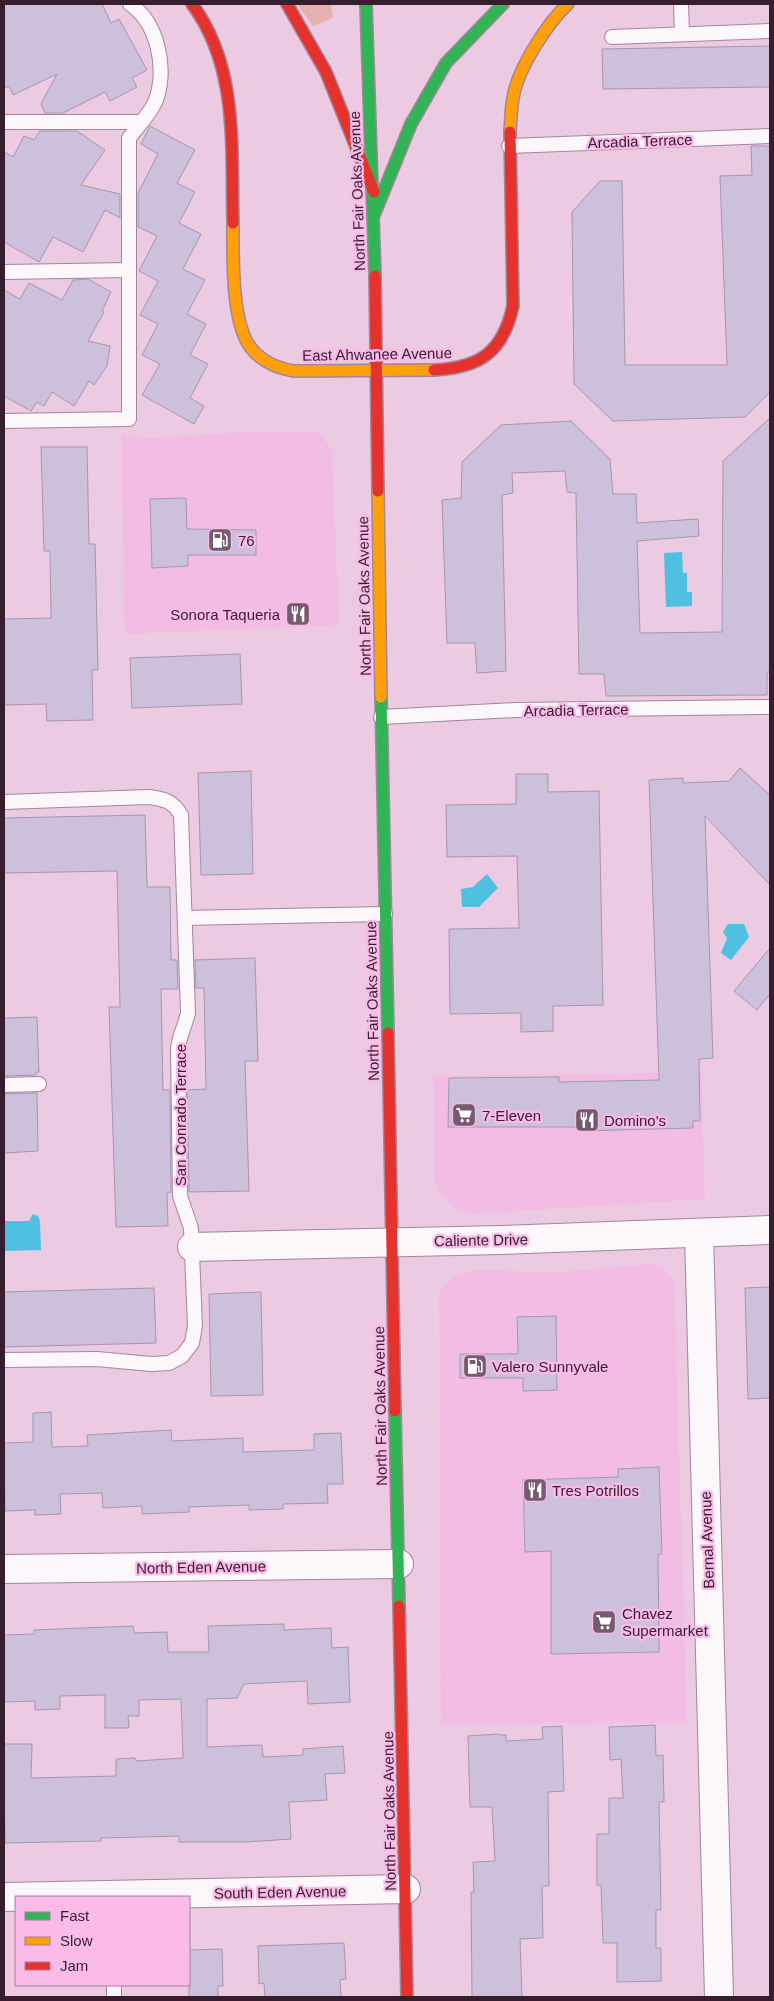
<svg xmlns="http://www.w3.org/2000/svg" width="774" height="2001" viewBox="0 0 774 2001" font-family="Arial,sans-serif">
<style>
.built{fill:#f3bde3}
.green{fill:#e6b1b0}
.water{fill:#4fc0e0}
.building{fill:#cdc0dc;stroke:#a597ad}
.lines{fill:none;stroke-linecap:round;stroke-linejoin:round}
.lane-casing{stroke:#a18799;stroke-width:16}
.street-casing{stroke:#a18799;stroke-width:30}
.fast-casing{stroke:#a18799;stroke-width:14}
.slow-casing{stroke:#a18799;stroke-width:14}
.jam-casing{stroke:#a18799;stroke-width:14}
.lane{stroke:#fcf7fb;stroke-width:14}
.street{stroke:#fcf7fb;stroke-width:28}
.fast{stroke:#30b455;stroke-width:11}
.slow{stroke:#ff9f0a;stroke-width:11}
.jam{stroke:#e5322d;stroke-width:11}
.labels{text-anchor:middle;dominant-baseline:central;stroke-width:4.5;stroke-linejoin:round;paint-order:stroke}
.street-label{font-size:15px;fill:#361e2f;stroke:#fbbbe8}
.poi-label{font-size:15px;fill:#361e2f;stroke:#fbbbe8;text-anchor:start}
</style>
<rect width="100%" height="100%" fill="#eccae2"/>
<g class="built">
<path d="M121 432 138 439 226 433 317 432 332 449 339 625 125 634Z"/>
<path d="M701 1072 705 1199 470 1214 454 1208 444 1199 438 1189 434 1177 433 1076Z"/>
<path d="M652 1264 666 1270 674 1279 687 1723 441 1724 439 1292 456 1274 476 1270 557 1272Z"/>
</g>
<path class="green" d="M297 4H331L333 18 313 26Z"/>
<g class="water">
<path d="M682 552 683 573H687V592H692V606L666 607 664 553Z"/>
<path d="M487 874 498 888 479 907H462L461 889 473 887Z"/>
<path d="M728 924H744L749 937 731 960 721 953 727 938 723 932Z"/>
<path d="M33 1214 38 1216 40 1221 41 1250 4 1251V1221H29Z"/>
</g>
<g class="building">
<path d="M4 4H102L111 23 119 19 147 70 132 78 137 87 110 101 105 92 63 113H45L41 104 57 74 13 95 9 86 4 88Z"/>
<path d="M770 46V87L603 89 602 49Z"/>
<path d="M150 126 195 150 177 183 195 192 179 223 201 234 183 269 205 280 187 314 206 324 190 355 208 364 190 398 204 406 194 424 142 395 160 364 142 355 158 324 140 315 158 281 139 271 157 236 138 227V193L158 154 141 144Z"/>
<path d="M40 131H77L105 150 81 185 120 194V218L105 210 83 252 53 237 39 262 4 242V152L13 157 24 136 34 140Z"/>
<path d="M751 146H770V392L745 417 613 421 574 384 572 212 600 181H622L625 365H727L720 176 752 175Z"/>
<path d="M88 279 111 292 102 311 104 312 88 341 110 346 107 366 94 385 89 381 74 406 52 392 44 406 37 402 31 411 4 396V290L20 299 29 283 62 300 73 280Z"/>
<path d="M770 418V672H767V695L606 696 604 674H579L576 493 567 492 565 471 512 473 513 493 502 495 506 671 477 673 475 643H447L442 500 461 498 462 462 501 425 571 421 610 459 613 494H636L637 523 698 519 699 536 637 541 640 633 722 632 723 461Z"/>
<path d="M41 447H87L89 544H95L98 670H92L93 720 47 721 46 704 4 705V619L51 618 50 551H44Z"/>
<path d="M186 498 187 529 256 530V555H188V566L152 568 150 499Z"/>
<path d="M240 654 242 704 132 708 130 658Z"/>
<path d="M740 768 770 795V885L705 816 713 1058 699 1059 700 1121H693V1128L581 1131V1127H448L449 1078 559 1077V1082L659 1080 649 780 683 778V783L729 781Z"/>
<path d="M251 771 253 874 201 875 198 773Z"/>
<path d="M516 774H548V792L599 791 603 1005 553 1006V1031L521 1032V1013L450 1014 449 929 519 928 517 856 447 857 446 805 516 804Z"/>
<path d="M145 815 147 887H170L171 960H177L178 989H161L163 1090H170L171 1192 167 1193 168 1226 116 1227 109 1007H120L117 871 4 873V818Z"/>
<path d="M770 948V994L757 1010 734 991Z"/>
<path d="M255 958 258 1061H245L249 1191 189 1192 187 1090 206 1089 204 988H196L195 960Z"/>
<path d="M37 1017 39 1072H36V1075L4 1076V1018Z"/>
<path d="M37 1093 38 1151 4 1153V1094Z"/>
<path d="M770 1287V1398L748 1399 745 1288Z"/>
<path d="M154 1288 156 1343 4 1347V1292Z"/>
<path d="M261 1292 263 1395 211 1396 209 1294Z"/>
<path d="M556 1316 557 1390 523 1391V1378H460V1354H518L517 1317Z"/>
<path d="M51 1412 52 1447 88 1446 87 1435 171 1430 172 1441 243 1438V1452L314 1450V1434L341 1433 343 1484H327L328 1503 283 1504V1509L249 1510V1505L189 1507V1512L142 1514V1506L103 1508 102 1493 60 1494 61 1514 35 1515V1510L5 1511 4 1443 33 1442V1413Z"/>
<path d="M659 1467 662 1554H658L659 1652 551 1654V1551L525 1552 523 1480 618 1477V1469Z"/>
<path d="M284 1624V1630L331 1628 332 1648 348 1647 350 1702 308 1704 307 1681 244 1684 237 1698 207 1699V1747L262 1745 263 1757 303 1755V1749L343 1746 345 1773 325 1774 327 1800 289 1802 291 1839 247 1842H179V1836L101 1838V1841L5 1843 4 1744H32L31 1778 116 1776V1759L135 1758 136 1761 183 1758 181 1699 139 1700V1716H128L129 1728H105V1695L60 1696V1709L35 1710V1701L4 1702V1635L34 1634V1630L133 1626 134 1633 167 1632 168 1652H209L208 1626Z"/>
<path d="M655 1725 656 1756 663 1755 664 1802H659L661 1910H656V1948H661V1981L617 1982V1943H603L601 1885H597V1834H609V1798H623L621 1759 610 1760 609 1727Z"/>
<path d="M562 1726 564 1791 548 1792 549 1886H542L543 1938 520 1939 522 1997H472L471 1892H474L473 1862 495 1861 492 1807H470L468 1736 498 1734 499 1735H506V1741L543 1739 542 1727Z"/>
<path d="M344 1943 346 1979 340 1980 341 1997H265L264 1983 259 1984 258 1946Z"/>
<path d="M222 1949 223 1986H218V1997H189V1950Z"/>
</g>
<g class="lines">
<defs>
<g id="lane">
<path d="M681 4 682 34"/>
<path d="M612 37 770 31"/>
<path d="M4 122H140"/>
<path d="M509 146 770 136"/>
<path d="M4 272 129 270"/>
<path d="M4 421 129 419V138C137 127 151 113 156 100 167 68 158 23 130 4"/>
<path d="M381 717 516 710 770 707"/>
<path d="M4 802 149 797C164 799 173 801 181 815L188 1013C185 1026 179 1036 178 1049L180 1196 191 1228 195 1326 192 1343 182 1356 169 1363 151 1364 97 1359 4 1360"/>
<path d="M185 918 385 914"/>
<path d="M4 1085 39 1084"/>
<path d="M114 1985V1997"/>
</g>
<g id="street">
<path d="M699 1233 719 1997"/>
<path d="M192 1247 501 1240 770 1230"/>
<path d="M4 1569 399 1564"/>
<path d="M4 1897 406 1889"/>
</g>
<g id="fast">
<path d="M366 4 375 276"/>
<path d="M374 215 411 124 446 63 503 4"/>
<path d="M381 697 388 1033"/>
<path d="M395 1411 399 1606"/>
</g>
<g id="slow">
<path d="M510 132C511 119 511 105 514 93 520 66 548 22 568 4"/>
<path d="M233 223C233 254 231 323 251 348 262 362 277 368 294 371L434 370"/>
<path d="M378 491 381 697"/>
</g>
<g id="jam">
<path d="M192 4C239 67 231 148 233 223"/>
<path d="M287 4 326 72 374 192"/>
<path d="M375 276 378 491"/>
<path d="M434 370C480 368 503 352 513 306L510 132"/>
<path d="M388 1033 395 1411"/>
<path d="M399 1606 407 1997"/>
</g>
</defs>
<use href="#lane" class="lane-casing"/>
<use href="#street" class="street-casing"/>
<use href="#fast" class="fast-casing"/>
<use href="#slow" class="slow-casing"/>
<use href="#jam" class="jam-casing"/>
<use href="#lane" class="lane"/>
<use href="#street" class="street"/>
<use href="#fast" class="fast"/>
<use href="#slow" class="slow"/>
<use href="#jam" class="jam"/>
</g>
<defs>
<symbol id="fuel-square" viewBox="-11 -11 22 22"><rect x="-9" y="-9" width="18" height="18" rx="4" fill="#765a6e" stroke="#fbbbe8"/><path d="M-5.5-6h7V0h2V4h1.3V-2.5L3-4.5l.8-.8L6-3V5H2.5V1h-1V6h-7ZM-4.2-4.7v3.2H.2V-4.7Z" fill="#fff"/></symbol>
<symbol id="restaurant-square" viewBox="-11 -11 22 22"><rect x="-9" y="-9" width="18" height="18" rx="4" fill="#765a6e" stroke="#fbbbe8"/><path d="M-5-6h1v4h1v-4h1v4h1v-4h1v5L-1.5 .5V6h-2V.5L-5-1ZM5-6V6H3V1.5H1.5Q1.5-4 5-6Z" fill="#fff"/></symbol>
<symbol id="supermarket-square" viewBox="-11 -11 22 22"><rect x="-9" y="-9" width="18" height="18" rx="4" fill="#765a6e" stroke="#fbbbe8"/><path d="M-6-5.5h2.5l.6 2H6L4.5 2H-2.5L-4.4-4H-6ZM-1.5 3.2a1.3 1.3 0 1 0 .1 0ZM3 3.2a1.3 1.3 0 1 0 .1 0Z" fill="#fff"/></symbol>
</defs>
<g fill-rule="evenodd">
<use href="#fuel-square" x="206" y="526" width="28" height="28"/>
<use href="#restaurant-square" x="284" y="600" width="28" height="28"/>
<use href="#supermarket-square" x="450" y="1101" width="28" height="28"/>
<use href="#restaurant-square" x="573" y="1106" width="28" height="28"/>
<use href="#fuel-square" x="461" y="1352" width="28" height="28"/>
<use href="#restaurant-square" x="521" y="1476" width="28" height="28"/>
<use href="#supermarket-square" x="590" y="1608" width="28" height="28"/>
</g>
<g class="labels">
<g class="street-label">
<text transform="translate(640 141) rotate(-2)">Arcadia Terrace</text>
<text transform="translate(357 191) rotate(-92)">North Fair Oaks Avenue</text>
<text transform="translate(377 354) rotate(-1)">East Ahwanee Avenue</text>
<text transform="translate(364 596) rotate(-91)">North Fair Oaks Avenue</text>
<text transform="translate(576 710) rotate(-1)">Arcadia Terrace</text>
<text transform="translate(372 1001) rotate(-91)">North Fair Oaks Avenue</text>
<text transform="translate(180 1115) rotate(-90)">San Conrado Terrace</text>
<text transform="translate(481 1240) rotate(-1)">Caliente Drive</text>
<text transform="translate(380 1406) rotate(-91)">North Fair Oaks Avenue</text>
<text transform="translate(707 1540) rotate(-92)">Bernal Avenue</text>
<text transform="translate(201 1567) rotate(-1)">North Eden Avenue</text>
<text transform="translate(389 1811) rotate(-91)">North Fair Oaks Avenue</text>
<text transform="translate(280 1892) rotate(-1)">South Eden Avenue</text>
</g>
<g class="poi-label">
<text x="238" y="540">76</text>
<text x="280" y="614" text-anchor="end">Sonora Taqueria</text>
<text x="482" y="1115">7-Eleven</text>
<text x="604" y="1120">Domino's</text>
<text x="492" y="1366">Valero Sunnyvale</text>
<text x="552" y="1490">Tres Potrillos</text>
<text x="622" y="1613">Chavez<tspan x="622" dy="17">Supermarket</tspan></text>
</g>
</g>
<rect width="774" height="2001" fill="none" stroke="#361e2f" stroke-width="10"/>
<rect x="15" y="1896" width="175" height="90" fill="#fbbbe8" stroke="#ac7c9e"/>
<rect x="25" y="1912" width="25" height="8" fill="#30b455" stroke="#ac7c9e"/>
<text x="60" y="1921" font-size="15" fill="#361e2f">Fast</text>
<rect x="25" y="1937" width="25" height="8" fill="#ff9f0a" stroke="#ac7c9e"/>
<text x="60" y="1946" font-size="15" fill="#361e2f">Slow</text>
<rect x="25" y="1962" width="25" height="8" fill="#e5322d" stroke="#ac7c9e"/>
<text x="60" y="1971" font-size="15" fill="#361e2f">Jam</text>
</svg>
